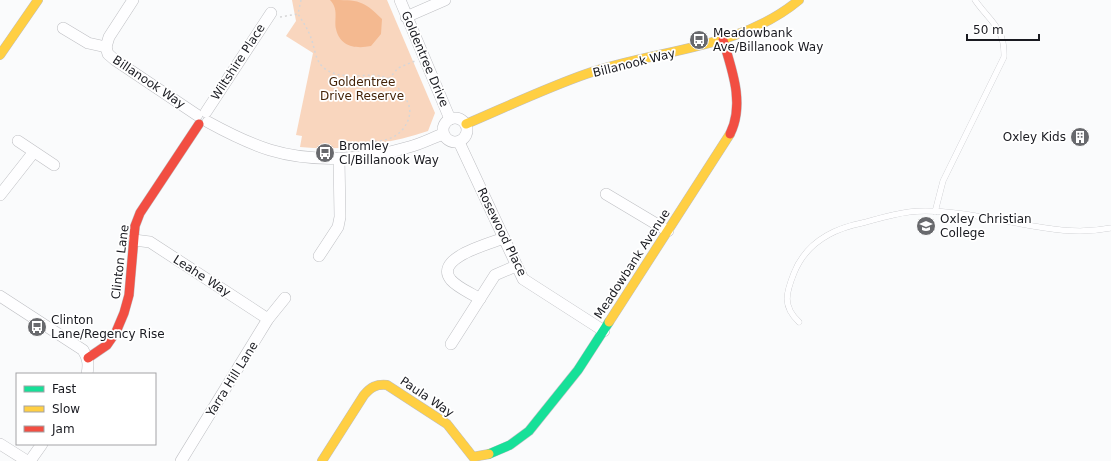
<svg xmlns="http://www.w3.org/2000/svg" width="1111" height="461" viewBox="0 0 1111 461" font-family="'DejaVu Sans',sans-serif">
<style>
.green{fill:#f9d6be}
.water{fill:#f4b990}
.lines{fill:none;stroke-linecap:round;stroke-linejoin:round}
.lane-casing{stroke:#bebfc3;stroke-width:6}
.street-casing{stroke:#bebfc3;stroke-width:12}
.fast-casing{stroke:#bebfc3;stroke-width:10}
.slow-casing{stroke:#bebfc3;stroke-width:10}
.jam-casing{stroke:#bebfc3;stroke-width:10}
.path{stroke:#d6d6d7;stroke-width:1.5;stroke-dasharray:2 3;stroke-linecap:butt}
.lane{stroke:#fefeff;stroke-width:5.5}
.street{stroke:#fefeff;stroke-width:11}
.fast{stroke:#16e098;stroke-width:9}
.slow{stroke:#ffcf43;stroke-width:9}
.jam{stroke:#f24e42;stroke-width:9}
.labels{text-anchor:middle;dominant-baseline:central;stroke-width:3.5;stroke-linejoin:round;paint-order:stroke}
.poi-label{font-size:12px;fill:#191a20;stroke:#fff;text-anchor:start}
.street-label{font-size:12px;fill:#191a20;stroke:#fff}
.park-label{font-size:12px;fill:#442308;stroke:#fff}
</style>
<rect width="100%" height="100%" fill="#fafbfc"/>
<path class="green" d="M292 0H387L435 113 428 131C385 145 344 151 300 147L302 136 296 135 313 53 286 36 296 21Z"/>
<path class="water" d="M330 0C359 0 363 0 382 19L381 34 371 46C356 49 340 47 336 29 334 19 339 9 330 0Z"/>
<g class="lines">
<defs>
<g id="lane">
<path d="M935 212 943 181 1004 57C1005 27 990 22 975 0"/>
<path d="M799 322C782 306 786 293 794 273 806 243 832 229 862 223 877 219 893 214 909 212 932 209 959 213 982 217 1026 223 1066 237 1111 228"/>
</g>
<g id="street">
<path d="M400 0 450 119"/>
<path d="M406 17 445 0"/>
<path d="M63 28 88 43 106 47"/>
<path d="M106 47 108 54 115 60 197 115"/>
<path d="M106 47 109 37 133 0"/>
<path d="M206 112 271 13"/>
<circle cx="455" cy="130" r="12"/>
<path d="M208 122C228 133 248 143 270 150 313 163 366 160 409 147 421 144 432 138 443 134"/>
<path d="M18 141 54 165"/>
<path d="M459 142 523 279 604 331"/>
<path d="M606 194 668 231"/>
<path d="M0 195 33 153"/>
<path d="M134 240 150 242 268 319"/>
<path d="M319 256 338 227 340 217 339 158"/>
<path d="M0 296 83 350C88 358 89 364 87 374"/>
<path d="M480 299C471 293 458 288 451 280 433 258 489 244 504 238"/>
<path d="M451 344 495 275 516 266"/>
<path d="M0 444 27 461"/>
<path d="M30 461 42 444"/>
<path d="M181 461 268 319 285 298"/>
</g>
<path id="fast" d="M489 454 510 445 529 431 578 370 609 322"/>
<g id="slow">
<path d="M0 55 38 0"/>
<path d="M466 124C506 107 546 88 586 74 658 49 739 50 799 0"/>
<path d="M609 322 730 134"/>
<path d="M322 461 364 395C371 387 376 384 387 385L447 424 473 457 489 454"/>
</g>
<g id="jam">
<path d="M723 40C732 70 745 104 730 134"/>
<path d="M88 358 107 345 116 332 124 313 129 295 135 226 140 213 199 124"/>
</g>
</defs>
<use href="#lane" class="lane-casing"/>
<use href="#street" class="street-casing"/>
<use href="#fast" class="fast-casing"/>
<use href="#slow" class="slow-casing"/>
<use href="#jam" class="jam-casing"/>
<g class="path">
<path d="M301 0 298 14C303 22 308 29 311 38 315 48 315 61 324 68 345 84 372 69 389 79 396 84 403 94 407 101 412 110 410 120 403 129 388 147 364 138 357 146"/>
<path d="M280 17 298 14"/>
<path d="M389 79 398 68 415 61"/>
</g>
<use href="#lane" class="lane"/>
<use href="#street" class="street"/>
<use href="#fast" class="fast"/>
<use href="#slow" class="slow"/>
<use href="#jam" class="jam"/>
</g>
<defs>
<symbol id="bus-disc" viewBox="-11 -11 22 22"><circle r="9.5" fill="#68696d" stroke="#fff"/><path d="M-5-6H5V4H4V6H2V4H-2V6H-4V4H-5ZM-3.5-4V0h7V-4ZM-3.5 1.2v1.5H-2V1.2ZM2 1.2v1.5H3.5V1.2Z" fill="#fff"/></symbol>
<symbol id="building-disc" viewBox="-11 -11 22 22"><circle r="9.5" fill="#68696d" stroke="#fff"/><path d="M-4-6H4V6H1V3H-1V6H-4ZM-2.5-4.3h1.7v1.8h-1.7ZM.8-4.3h1.7v1.8H.8ZM-2.5-1h1.7V.8h-1.7ZM.8-1h1.7V.8H.8Z" fill="#fff"/></symbol>
<symbol id="school-disc" viewBox="-11 -11 22 22"><circle r="9.5" fill="#68696d" stroke="#fff"/><path d="M0-5L7-2L0 1L-7-2ZM-4 1L0 2.5L4 1V4Q0 6-4 4Z" fill="#fff"/></symbol>
</defs>
<g fill-rule="evenodd">
<use href="#bus-disc" x="688" y="29" width="22" height="22"/>
<use href="#building-disc" x="1069" y="126" width="22" height="22"/>
<use href="#bus-disc" x="314" y="142" width="22" height="22"/>
<use href="#school-disc" x="915" y="215" width="22" height="22"/>
<use href="#bus-disc" x="26" y="316" width="22" height="22"/>
</g>
<g class="labels">
<g class="poi-label">
<text x="713" y="33">Meadowbank<tspan x="713" dy="14">Ave/Billanook Way</tspan></text>
<text x="1066" y="137" text-anchor="end">Oxley Kids</text>
<text x="339" y="146">Bromley<tspan x="339" dy="14">Cl/Billanook Way</tspan></text>
<text x="940" y="219">Oxley Christian<tspan x="940" dy="14">College</tspan></text>
<text x="51" y="320">Clinton<tspan x="51" dy="14">Lane/Regency Rise</tspan></text>
</g>
<g class="street-label">
<text transform="translate(425 59) rotate(67)">Goldentree Drive</text>
<text transform="translate(238 62) rotate(-57)">Wiltshire Place</text>
<text transform="translate(634 63) rotate(-14)">Billanook Way</text>
<text transform="translate(149 82) rotate(34)">Billanook Way</text>
<text transform="translate(502 232) rotate(64)">Rosewood Place</text>
<text transform="translate(120 262) rotate(-83)">Clinton Lane</text>
<text transform="translate(632 264) rotate(-57)">Meadowbank Avenue</text>
<text transform="translate(202 276) rotate(33)">Leahe Way</text>
<text transform="translate(232 379) rotate(-58)">Yarra Hill Lane</text>
<text transform="translate(427 397) rotate(34)">Paula Way</text>
</g>
<g class="park-label">
<text x="362" y="82">Goldentree<tspan x="362" dy="14">Drive Reserve</tspan></text>
</g>
</g>
<rect x="16" y="373" width="140" height="72" fill="#ffffff" stroke="#a3a3a6"/>
<rect x="24" y="386" width="20" height="6" fill="#16e098" stroke="#a3a3a6"/>
<text x="52" y="393" font-size="12" fill="#191a20">Fast</text>
<rect x="24" y="406" width="20" height="6" fill="#ffcf43" stroke="#a3a3a6"/>
<text x="52" y="413" font-size="12" fill="#191a20">Slow</text>
<rect x="24" y="426" width="20" height="6" fill="#f24e42" stroke="#a3a3a6"/>
<text x="52" y="433" font-size="12" fill="#191a20">Jam</text>
<path d="M967 34v6h72v-6" fill="none" stroke="#191a20" stroke-width="2"/>
<text x="973" y="34" font-size="12" fill="#191a20" stroke="#ffffff" stroke-width="3" paint-order="stroke">50 m</text>
</svg>
